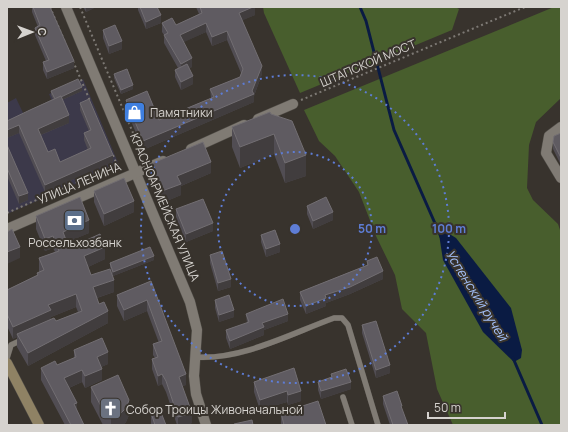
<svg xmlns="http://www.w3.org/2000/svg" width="568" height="432" viewBox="0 0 568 432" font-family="Manrope,sans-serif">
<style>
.commercial{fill:#3c394a}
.green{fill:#485e2d}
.water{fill:#0a1b43}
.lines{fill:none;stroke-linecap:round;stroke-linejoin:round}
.stream{stroke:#0a1b43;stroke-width:3}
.lane-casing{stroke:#524f49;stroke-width:6}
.street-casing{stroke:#524f49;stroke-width:11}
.secondary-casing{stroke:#524f49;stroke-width:11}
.path{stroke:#7d7974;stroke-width:2;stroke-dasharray:2 3;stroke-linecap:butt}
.lane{stroke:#807b74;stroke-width:5.5}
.street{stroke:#807b74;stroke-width:10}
.secondary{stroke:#8f8264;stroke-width:10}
.wall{fill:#514d53;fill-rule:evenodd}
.shaded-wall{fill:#413d3e}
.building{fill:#5f5b61;stroke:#726e72}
.ring{fill:none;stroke:#5e7dd5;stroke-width:2;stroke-dasharray:2 4}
.labels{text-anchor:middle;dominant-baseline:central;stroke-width:4;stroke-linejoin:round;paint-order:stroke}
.street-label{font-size:12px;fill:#d6d3cf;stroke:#38332d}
.poi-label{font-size:12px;fill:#d6d3cf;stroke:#38332d;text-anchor:start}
.water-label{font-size:13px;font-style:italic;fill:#a4c1fa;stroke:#38332d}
.centre{fill:#5e7dd5;stroke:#38332d;stroke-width:2}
.ring-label{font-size:12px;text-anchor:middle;font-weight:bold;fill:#5e7dd5;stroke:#38332d;stroke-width:4;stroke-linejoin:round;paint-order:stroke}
</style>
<rect width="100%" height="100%" fill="#38332d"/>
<path class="commercial" d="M83 79 119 165 7 214V103L16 98 25 117 53 104 49 94Z"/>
<g class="green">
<path d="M263 7H455L459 9 452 30 300 93 264 13Z"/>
<path d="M554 7H561V98L536 122 529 145 527 188 533 200 558 224 561 233V425H453L437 389 426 333 402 309 395 275 376 236 359 192 335 156 319 141 304 110Z"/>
</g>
<path class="water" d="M443 230 456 238 511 308 522 350 521 358 514 362 483 332 443 260 439 234Z"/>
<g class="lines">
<g class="stream">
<path d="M360 7 366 21 394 130 441 237"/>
<path d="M513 358 542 425"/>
</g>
<defs>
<g id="lane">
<path d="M196 357C242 360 290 334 334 318H342L348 325 378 425"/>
<path d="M7 358 11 345 24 339"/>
<path d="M343 397 352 425"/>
</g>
<g id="street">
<path d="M66 7 190 302 197 330 194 376 196 394 206 425"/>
<path d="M258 119 293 104"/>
<path d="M561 127 549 136 546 153 561 178"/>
<path d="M191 149 244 125"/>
<path d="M7 229 163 161"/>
</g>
<path id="secondary" d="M7 363 39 425"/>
</defs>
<use href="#lane" class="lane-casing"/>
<use href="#street" class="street-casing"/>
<use href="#secondary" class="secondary-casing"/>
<g class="path">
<path d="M50 7 65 42"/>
<path d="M80 7 144 159"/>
<path d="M73 61 90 101"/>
<path d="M301 100 525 7"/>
<path d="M113 155 117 165"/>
<path d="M7 213 121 163"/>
</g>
<use href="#lane" class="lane"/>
<use href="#street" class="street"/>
<use href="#secondary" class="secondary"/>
</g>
<g class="wall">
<path d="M32 7H50L74 68 47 79 43 70V62L46 61 35 35V28L38 27 32 12Z"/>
<path d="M83 7H96L86 12Z"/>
<path d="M138 7H157L161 23 146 29 138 10Z"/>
<path d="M196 7H255V15L242 20 262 74 254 96V102L143 150 126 109V100L159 120 211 98 210 89 240 77 241 73 227 40 212 46 206 32 183 42 192 67 189 68 193 84 181 90 175 77V70L178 68 164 43V35L162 32V23L176 25 199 14Z"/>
<path d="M103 30 122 49 109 54 103 38Z"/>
<path d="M114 74 133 89 121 94 114 78Z"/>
<path d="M51 91H82L62 100 69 123 41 135 48 152 60 162 88 150 84 140V133L89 131 80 110V103L113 162 45 192 19 133 7 138 30 110 53 99 51 95Z"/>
<path d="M271 114 306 176 285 183 274 154 240 168 232 147V127Z"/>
<path d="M561 133V165L553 149V142Z"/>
<path d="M7 145 28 200 19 204 7 176Z"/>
<path d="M152 167 211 173 181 186V195L162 203 152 178Z"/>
<path d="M94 191 134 212 104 226 94 202Z"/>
<path d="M307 206 333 220 313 229 307 214Z"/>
<path d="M176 209 213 231 186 242 176 217Z"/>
<path d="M36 216 89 233 67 242 69 248 105 259 88 267 91 275 114 292 97 298 99 304 108 323 28 366 17 347V337L13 339 7 326V290L37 275V273L39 272V258L55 252 53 248 45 251 36 229ZM76 307 78 312 56 321 51 319V317Z"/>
<path d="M261 235 280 252 266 257 261 242Z"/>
<path d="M210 255 231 287 218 291 210 263Z"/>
<path d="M154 260 113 276 110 267V263Z"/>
<path d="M367 261 383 279 350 294 326 303V306L306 314 300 300V292L367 265Z"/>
<path d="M151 281 186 385 182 386 192 423 186 425H177L166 392 162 384 158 386 152 369V359L155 358 153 355V344L159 343 147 311 124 321 117 306V295Z"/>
<path d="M215 300 234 317 219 322 215 308Z"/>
<path d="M246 314 288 321 264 330V335L230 349 226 338V330L247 323Z"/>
<path d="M362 325 390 373 376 378 362 333Z"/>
<path d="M74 350 108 364 101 367 102 380 85 388 82 382 69 388 77 411 84 425H65L41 380V368L57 365 74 358Z"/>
<path d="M294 368 301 401 288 405 287 402 260 410 254 392V382Z"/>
<path d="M331 374 351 389 321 399 318 390V382L331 377Z"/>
<path d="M91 387 129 415 126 422 124 425H103L91 402Z"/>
<path d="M383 396 402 411 408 425H390L383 404Z"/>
<path d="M151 413 166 425H151Z"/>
<path d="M281 413 326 425H281Z"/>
</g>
<g class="shaded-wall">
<path d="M86 7H96L86 12Z"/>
<path d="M253 7H255V15L239 22V13Z"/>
<path d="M161 15V23L146 29V22Z"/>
<path d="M206 23V32L180 44V35Z"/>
<path d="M227 31V40L212 46V37Z"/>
<path d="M122 41V49L109 54V46Z"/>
<path d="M192 58V67L181 73V64Z"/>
<path d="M74 61V68L47 79V72Z"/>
<path d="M262 66V74L254 96V102L143 150V141L252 91Z"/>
<path d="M193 76V84L181 90V82Z"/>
<path d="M133 85V89L121 94V90Z"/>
<path d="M82 87V91L55 103V99Z"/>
<path d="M69 115V123L38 136V129Z"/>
<path d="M19 125V133L7 138V130Z"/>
<path d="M274 134V154L240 168V147Z"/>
<path d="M113 155V162L45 192V185Z"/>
<path d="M306 155V176L285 183V163Z"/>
<path d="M211 162V173L181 186V195L162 203V191L177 176Z"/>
<path d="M28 193V200L19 204V196Z"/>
<path d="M134 201V212L104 226V214Z"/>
<path d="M333 212V220L313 229V221Z"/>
<path d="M89 220V233L63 244V232Z"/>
<path d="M213 223V231L186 242V234Z"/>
<path d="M53 236V248L45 251V239Z"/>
<path d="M280 244V252L266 257V249Z"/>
<path d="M20 247V258L7 264V252Z"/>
<path d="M105 247V259L84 269V256Z"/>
<path d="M154 256V260L113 276V272Z"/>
<path d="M7 267H8V278L7 279Z"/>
<path d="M383 271V279L350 294 326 303V306L306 314V306L325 295Z"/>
<path d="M231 279V287L218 291V283Z"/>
<path d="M114 280V292L93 299V287Z"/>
<path d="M76 294V307L51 317V323L17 334V337L13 339V327L48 305Z"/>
<path d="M147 300V311L124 321V310Z"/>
<path d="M234 310V317L219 322V315Z"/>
<path d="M108 311V323L28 366V353Z"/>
<path d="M288 314V321L264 330V335L230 349V341L262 323Z"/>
<path d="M108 352V364L97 369V357Z"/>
<path d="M390 365V373L376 378V370Z"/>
<path d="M102 369V380L85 388V376Z"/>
<path d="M82 370V382L64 390V378Z"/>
<path d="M162 374V384L158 386V376Z"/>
<path d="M186 374V385L179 387V377Z"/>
<path d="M351 382V389L321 399V391Z"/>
<path d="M287 391V402L260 410V400Z"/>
<path d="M301 391V401L288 405V395Z"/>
<path d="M129 400V415L126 422 124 425H111V416Z"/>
<path d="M77 403V415L74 404Z"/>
<path d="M192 413V423L186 425H178V417Z"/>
</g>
<g class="building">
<path d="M33 7H50L74 61 47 72 43 62 49 60 35 28 40 25Z"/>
<path d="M140 7H157L161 15 146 22Z"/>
<path d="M200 7H253L239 13 262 66 252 91 254 94 143 141 126 100 147 91 159 120 214 97 210 89 240 77 243 69 227 31 212 37 206 23 180 35 192 58 181 64 164 35 168 33 162 23 172 18 176 25 202 13Z"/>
<path d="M115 25 122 41 109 46 103 30Z"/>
<path d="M187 64 193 76 181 82 175 70Z"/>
<path d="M127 69 133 85 121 90 114 74Z"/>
<path d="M78 79 82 87 61 97V96L55 99 51 91Z"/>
<path d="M61 96 69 115 38 129 48 152 55 149 60 162 91 148 84 133 91 130 80 103 89 99 113 155 45 185 19 125 7 130V121L30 110Z"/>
<path d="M270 112 271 114 292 121 306 155 285 163 274 134 240 147 232 127Z"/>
<path d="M561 133V158L553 142 554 136Z"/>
<path d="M203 142 211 162 177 176 181 184 162 191 152 167 153 163Z"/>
<path d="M7 145 28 193 19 196 7 168Z"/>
<path d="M124 178 134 201 104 214 94 191Z"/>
<path d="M80 197 89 220 63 232 69 248 100 234 105 247 84 256 91 275 110 269 114 280 93 287 99 304 104 302 108 311 28 353 17 334 54 318 56 321 82 311 76 294 48 305 51 310 13 327 7 314V290L38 275 37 273 44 270 39 258 59 251 53 236 45 239 36 216Z"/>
<path d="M326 197 333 212 313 221 307 206Z"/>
<path d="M203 199 213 223 186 234 176 209Z"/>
<path d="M12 229 20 247 7 252V232Z"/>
<path d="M275 230 280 244 266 249 261 235Z"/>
<path d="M150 247 154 256 113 272 110 263Z"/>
<path d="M222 251 231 279 218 283 210 255Z"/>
<path d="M377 257 383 271 350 287 325 295 326 298 306 306 300 292 368 265 367 261Z"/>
<path d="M151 281 186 374 179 377 192 413 178 417 166 381 162 374 158 376 152 359 158 357 153 344 162 341 147 300 124 310 117 295Z"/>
<path d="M229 295 234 310 219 315 215 300Z"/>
<path d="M283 299 288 314 262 323 264 327 230 341 226 330 249 322 246 314Z"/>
<path d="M376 321 390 365 376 370 362 325Z"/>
<path d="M102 338 108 352 97 357 102 369 85 376 82 370 64 378 77 403 74 404 84 425H71L41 368 55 361 57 365 76 357 74 350Z"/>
<path d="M294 368 301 391 288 395 287 391 260 400 254 382Z"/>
<path d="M346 369 351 382 321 391 318 382 332 377 331 374Z"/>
<path d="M118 375 129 400 126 408 120 414 111 416 105 414 91 387Z"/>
<path d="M397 391 402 406H401L408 425H393L383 396Z"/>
<path d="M318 401 326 425H283H284L281 413Z"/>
<path d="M160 410 166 425H155L151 413Z"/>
<path d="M252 420 253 425H234V424Z"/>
</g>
<g class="ring">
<circle cx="295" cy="229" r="77"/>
<circle cx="295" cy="229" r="154"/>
</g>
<defs>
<symbol id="shop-square" viewBox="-11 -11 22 22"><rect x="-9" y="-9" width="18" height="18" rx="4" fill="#3f7fe0" stroke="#38332d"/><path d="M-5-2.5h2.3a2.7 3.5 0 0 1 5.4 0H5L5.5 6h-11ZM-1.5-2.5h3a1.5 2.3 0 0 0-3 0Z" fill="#fff"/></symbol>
<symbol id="bank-square" viewBox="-11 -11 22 22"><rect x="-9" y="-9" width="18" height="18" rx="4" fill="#5c6f8a" stroke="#38332d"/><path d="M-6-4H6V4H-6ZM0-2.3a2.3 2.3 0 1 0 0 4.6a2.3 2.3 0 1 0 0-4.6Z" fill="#fff"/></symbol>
<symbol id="church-square" viewBox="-11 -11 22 22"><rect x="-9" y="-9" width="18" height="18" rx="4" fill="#6b7280" stroke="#38332d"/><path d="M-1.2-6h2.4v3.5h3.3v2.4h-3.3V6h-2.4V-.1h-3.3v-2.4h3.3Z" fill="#fff"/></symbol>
</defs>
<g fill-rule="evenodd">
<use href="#shop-square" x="122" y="100" width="25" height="25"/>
<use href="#bank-square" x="62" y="208" width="25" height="25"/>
<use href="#church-square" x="98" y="396" width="25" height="25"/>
</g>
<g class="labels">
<g class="street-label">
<text transform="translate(368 63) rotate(-23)">ШТАПСКОЙ МОСТ</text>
<text transform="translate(79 183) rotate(-23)">УЛИЦА ЛЕНИНА</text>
<text transform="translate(165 207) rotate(67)">КРАСНОАРМЕЙСКАЯ УЛИЦА</text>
</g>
<g class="poi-label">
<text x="150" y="112">Памятники</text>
<text x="75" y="242" text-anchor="middle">Россельхозбанк</text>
<text x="126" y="409">Собор Троицы Живоначальной</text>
</g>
<g class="water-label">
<text transform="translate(477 295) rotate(58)">Успенский ручей</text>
</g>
</g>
<circle cx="295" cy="229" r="6" class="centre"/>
<g class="ring-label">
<text x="372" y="233">50 m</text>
<text x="449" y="233">100 m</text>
</g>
<rect width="568" height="432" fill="none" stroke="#d6d3cf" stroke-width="16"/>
<g transform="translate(32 32) rotate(89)" stroke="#38332d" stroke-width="3" paint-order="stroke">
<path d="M0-3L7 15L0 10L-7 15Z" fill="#d6d3cf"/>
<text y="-6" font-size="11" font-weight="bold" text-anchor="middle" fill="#d6d3cf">С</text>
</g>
<path d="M428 412v6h77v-6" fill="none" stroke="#d6d3cf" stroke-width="2"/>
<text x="434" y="412" font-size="12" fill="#d6d3cf" stroke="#38332d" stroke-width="3" paint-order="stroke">50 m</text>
</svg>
